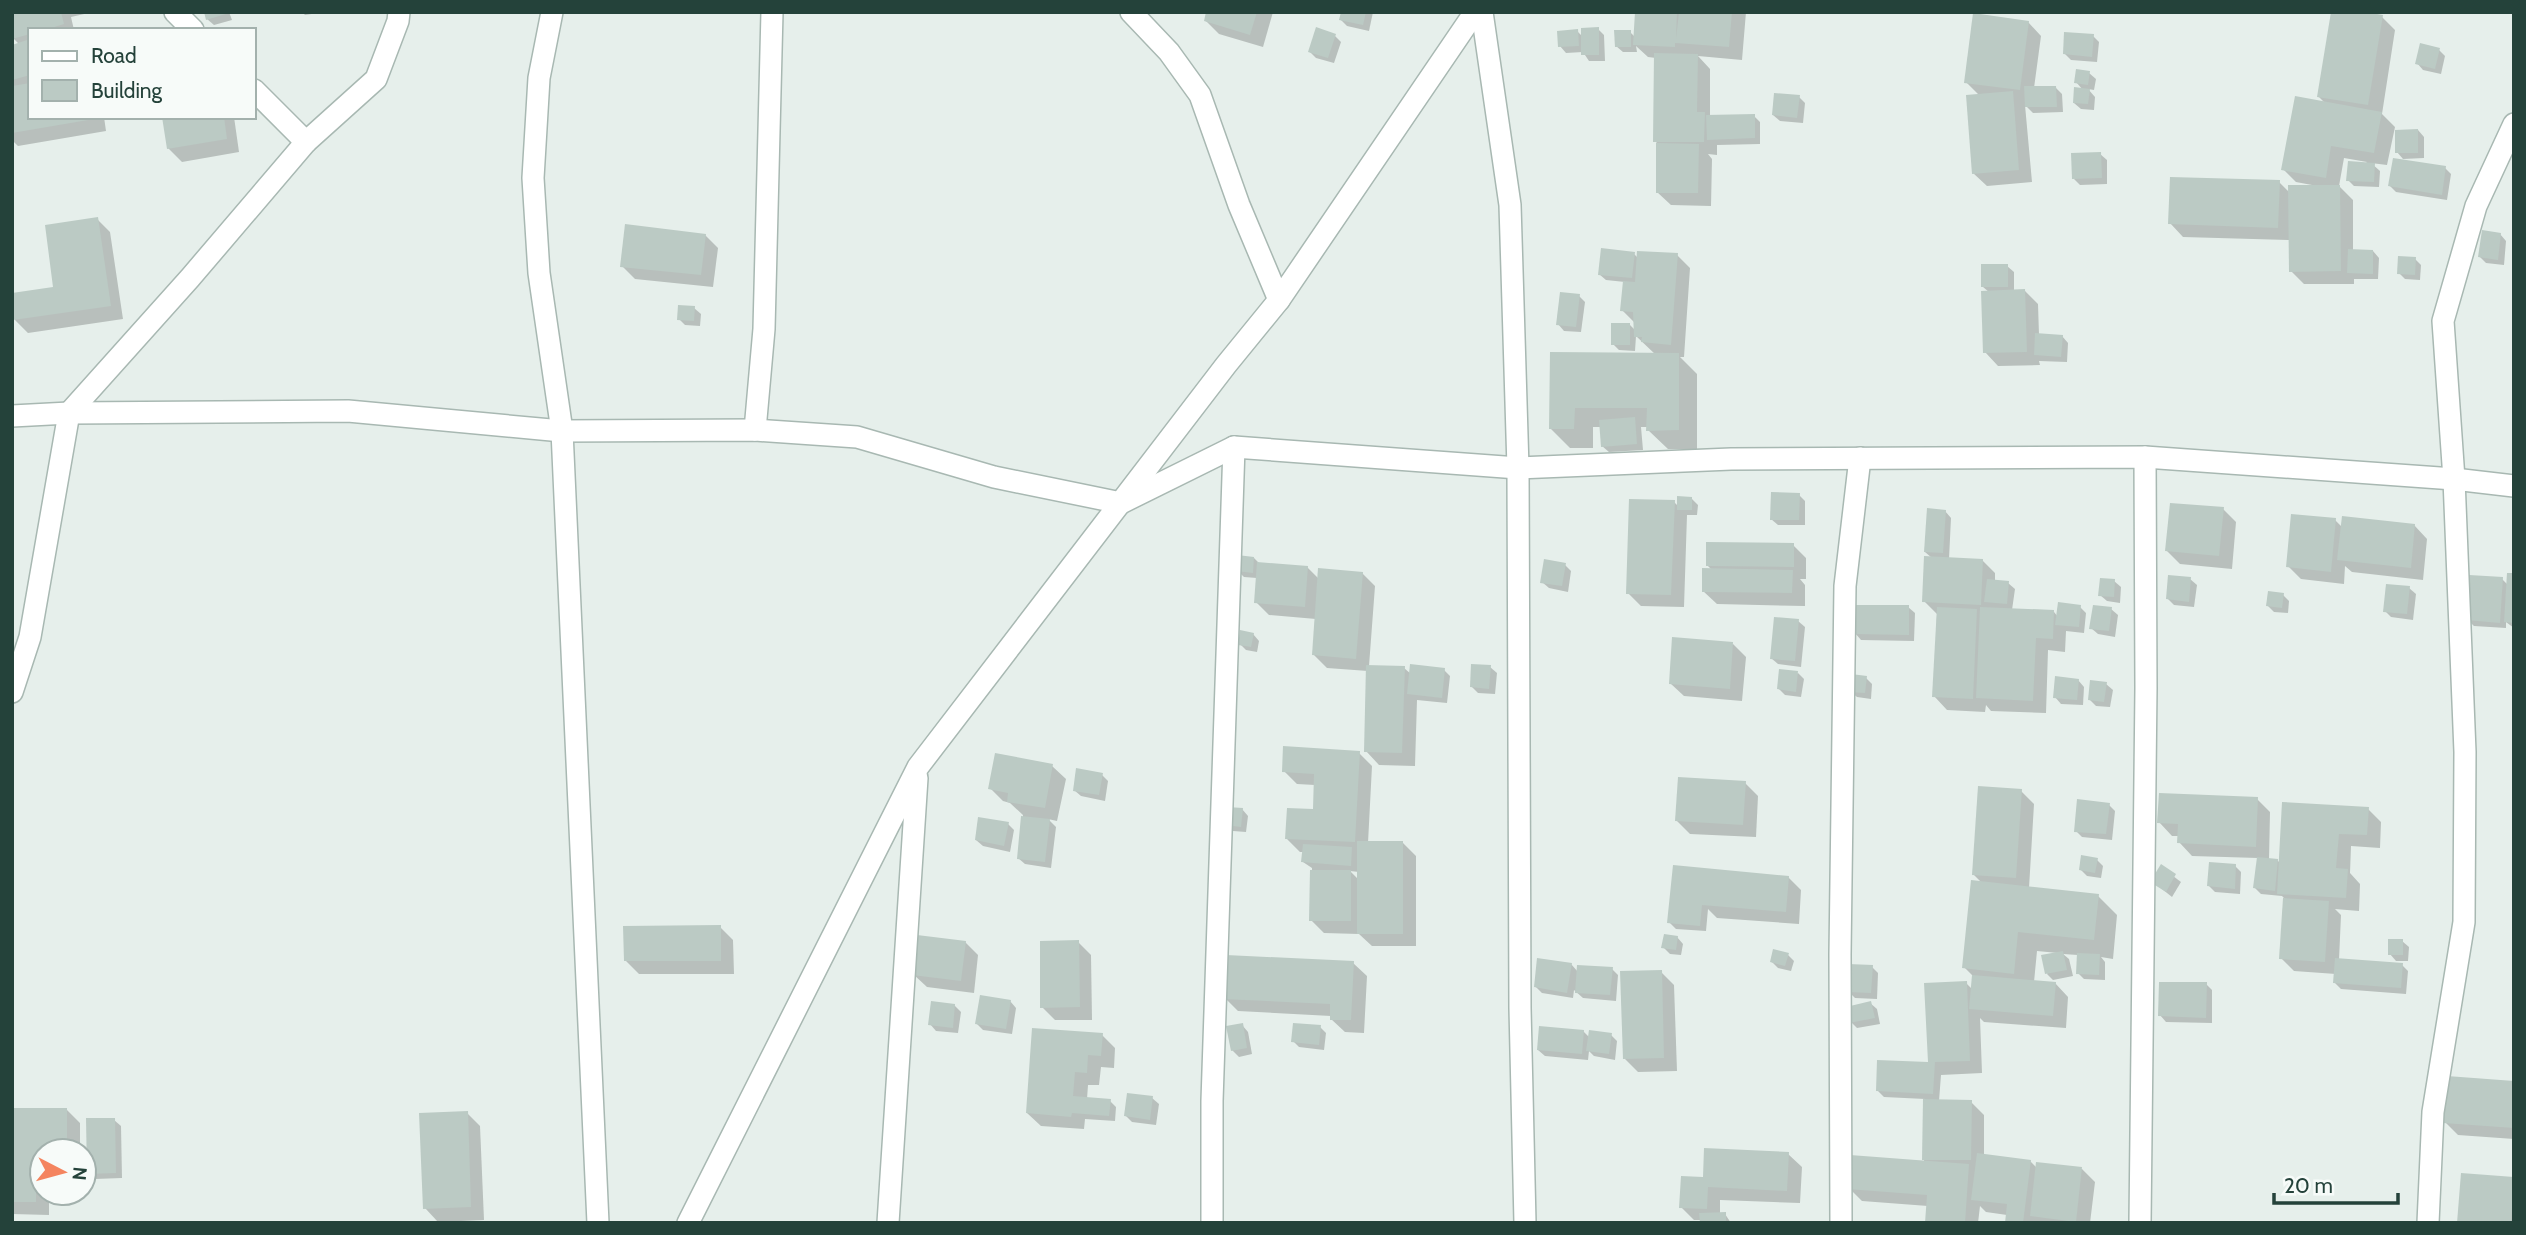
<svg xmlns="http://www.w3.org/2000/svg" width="2526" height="1235" viewBox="0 0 2526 1235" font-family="Cabin,sans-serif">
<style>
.shadow{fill:#0003;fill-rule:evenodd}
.building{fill:#bbcac4}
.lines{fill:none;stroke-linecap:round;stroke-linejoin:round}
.minor-casing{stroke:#a8b8b2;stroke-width:24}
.minor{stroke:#fff;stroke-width:21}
</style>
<rect width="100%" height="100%" fill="#e6efeb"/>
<g class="shadow">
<path d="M12 12H93L71 17 74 30H81H30V117H104L106 131 18 146 12 140V47L19 44 13 38Z"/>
<path d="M205 12H229L232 20 214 25 207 19Z"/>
<path d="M302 12H325L305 15Z"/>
<path d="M1208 12H1273L1263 47 1219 34 1206 21Z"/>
<path d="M1343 12H1373L1369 31 1347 26 1341 20Z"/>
<path d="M1637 12H1746L1742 60 1698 56 1710 69V116H1754L1760 122V144L1717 145V155L1708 154 1712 159 1711 206 1671 205 1657 192 1658 144 1655 141 1656 58 1648 57 1636 46 1637 52H1623L1616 46 1630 32 1635 37Z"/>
<path d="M2382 17 2395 30 2382 114 2395 127 2387 165 2371 163 2380 171 2379 187 2354 186 2348 180 2367 162 2344 158 2339 186 2353 200V251H2373L2379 258 2378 279H2354V284H2304L2291 271 2290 240 2183 237 2170 223 2279 182 2290 193 2312 185 2296 182 2283 169 2325 103 2319 97Z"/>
<path d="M2028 22 2041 36 2034 88H2056L2062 94 2063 112 2033 113 2025 105 2032 182 1987 186 1973 173 1979 95 1966 82Z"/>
<path d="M1598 29 1604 35 1605 61H1589L1583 52 1566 53 1560 46 1577 31 1583 37Z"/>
<path d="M1335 36 1341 42 1334 63 1316 58 1310 52Z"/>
<path d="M2093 36 2099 42 2097 62 2071 60 2064 53Z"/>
<path d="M2439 50 2445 56 2441 74 2423 70 2417 63Z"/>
<path d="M2089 73 2096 79 2094 90 2088 89 2095 97 2094 110 2081 109 2074 103 2083 90 2076 82Z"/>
<path d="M1799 97 1805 103 1803 123 1780 121 1773 115Z"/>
<path d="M164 117H234L239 152 182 162 168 148Z"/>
<path d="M2418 130 2424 137V158L2403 159 2397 152Z"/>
<path d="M2100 154 2107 160V184L2080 185 2074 179Z"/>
<path d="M2445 168 2451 174 2447 200 2396 192 2390 186Z"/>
<path d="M97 219 110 232 123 319 28 333 15 320 12 294 55 288Z"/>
<path d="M2500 234 2506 241 2504 265 2486 263 2480 257Z"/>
<path d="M705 235 718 248 713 287 635 279 622 266Z"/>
<path d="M1634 254 1638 258 1677 255 1690 268 1684 357H1680L1697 374V449H1668L1648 430V427H1641L1643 450 1609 452 1602 446 1601 427H1593V448H1570L1551 429V354L1656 355 1636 336 1635 351 1619 350 1613 344 1630 325 1635 330V323L1622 310 1625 282 1606 280 1599 274Z"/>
<path d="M2415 259 2421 265 2420 280 2405 279 2399 273Z"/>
<path d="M2007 266 2014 272V291H2025L2038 304 2039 335 2062 336 2068 343 2067 362 2039 361 2040 365 1998 366 1985 352 1989 292 1983 287Z"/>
<path d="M1579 296 1585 302 1581 332 1564 331 1558 324Z"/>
<path d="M694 308 701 314 700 326 685 325 679 319Z"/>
<path d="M1799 495 1805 501V525H1778L1771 519Z"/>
<path d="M1692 499 1698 505 1697 515H1687L1684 607 1641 606 1628 593 1674 502 1678 506Z"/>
<path d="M2223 509 2236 522 2232 569 2180 564 2167 551Z"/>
<path d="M1945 511 1951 518 1949 559 1982 560 1995 573V582L2008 583 2015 589 2012 610 2054 612 2058 617 2080 607 2086 613 2084 633 2066 631 2065 652 2048 650 2046 713 1991 711 1986 705 1985 712 1947 710 1934 696 1937 614 1924 601 1932 558 1925 552Z"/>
<path d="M2335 520 2342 527 2414 525 2427 539 2423 580 2352 572 2345 566 2344 584 2301 579 2288 566Z"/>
<path d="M1793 545 1806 558V579H1800L1805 585V606L1717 604 1703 591 1712 570 1707 565Z"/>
<path d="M1254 558 1260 564 1307 567 1319 579 1362 573 1375 586 1369 666 1404 668 1411 674 1444 670 1450 676 1447 703 1417 700 1415 766 1379 765 1366 751 1368 671 1327 668 1314 655 1316 619 1269 615 1256 602 1257 578 1244 577 1238 571Z"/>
<path d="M1565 565 1571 571 1568 592 1549 588 1542 582Z"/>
<path d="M2514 575V628L2506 622V628L2474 626 2468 620 2502 579 2508 585Z"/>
<path d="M2190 579 2197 585 2194 607 2174 605 2168 599Z"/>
<path d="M2114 581 2121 587 2120 603 2107 601 2100 595Z"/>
<path d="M2409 588 2416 594 2413 620 2391 617 2385 611Z"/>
<path d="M2283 595 2289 601 2288 613 2274 612 2268 606Z"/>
<path d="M1908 607 1915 613 1914 641 1861 640 1855 633Z"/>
<path d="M2111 609 2118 615 2115 637 2098 634 2091 628Z"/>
<path d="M1798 621 1805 627 1801 667 1778 664 1771 658Z"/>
<path d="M1253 634 1259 641 1257 652 1246 650 1240 644Z"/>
<path d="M1733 644 1746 657 1742 701 1684 696 1670 683Z"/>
<path d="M1490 667 1497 673 1495 694 1478 693 1471 686Z"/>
<path d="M1798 673 1804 679 1801 697 1785 695 1778 688Z"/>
<path d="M1866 678 1872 684 1871 699 1857 697 1850 691Z"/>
<path d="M2078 680 2084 687 2083 705 2061 704 2055 697Z"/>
<path d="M2106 684 2113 690 2110 707 2096 706 2090 700Z"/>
<path d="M1359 753 1372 766 1368 843H1403L1416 856V946H1372L1359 934 1324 933 1311 920 1312 868 1303 862 1304 852H1300L1287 839 1314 811 1315 785 1297 784 1284 771ZM1350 871 1359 872V880Z"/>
<path d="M1052 766 1066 779 1057 821 1048 819 1056 827 1051 868 1025 864 1018 858 1023 815 1010 803 1003 801 990 788Z"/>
<path d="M1102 775 1108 781 1105 801 1081 796 1074 790Z"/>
<path d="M1745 783 1758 796 1756 837 1690 834 1677 821Z"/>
<path d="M2021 791 2034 804 2029 888 2098 896 2117 915 2113 959 2101 957 2105 962V980L2084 979 2078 973V955L2063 954 2069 959 2073 976 2053 980 2047 974 2058 953 2037 951 2034 982 2055 983 2068 997 2066 1028 1984 1022 1980 1018 1982 1073 1941 1075 1939 1101 1971 1102 1984 1115V1156L2030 1161 2037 1168 2082 1169 2095 1182 2090 1223H2006L2007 1215 1986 1212 1980 1206 1978 1223H1926L1928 1206 1862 1201 1849 1188 1924 1162 1925 1099 1884 1097 1878 1091 1930 1064 1966 983 1972 989 1974 977 1964 967 1982 883 1974 875Z"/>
<path d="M2257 799 2270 812 2269 860H2277L2281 864 2368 809 2381 822 2380 848 2351 846 2350 873 2360 884 2359 911 2335 909 2341 915 2339 960 2402 965 2408 971 2406 994 2341 989 2335 983 2336 974 2294 971 2281 958 2285 899 2282 896 2261 894 2255 888 2258 858 2192 856 2179 842V836H2172L2159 822Z"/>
<path d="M2109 805 2115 811 2112 840 2082 837 2076 831Z"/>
<path d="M1242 809 1248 816 1246 832 1233 831 1227 825Z"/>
<path d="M1008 824 1014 830 1010 852 983 846 976 840Z"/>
<path d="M2097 860 2103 866 2101 878 2087 876 2080 869Z"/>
<path d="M2235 866 2241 872 2240 894 2215 892 2209 886Z"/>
<path d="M1674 867 1788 877 1801 890 1799 924 1717 918 1708 909 1706 931 1676 929 1669 922Z"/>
<path d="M2161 867 2181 882 2172 897 2152 881Z"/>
<path d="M720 927 733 940 734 974H639L625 960Z"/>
<path d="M1677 937 1683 944 1681 955 1670 954 1663 947Z"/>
<path d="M2402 941 2409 947 2408 961H2396L2390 954Z"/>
<path d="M965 942 978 955 974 993 927 987 913 974Z"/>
<path d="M1078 942 1091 955 1092 1020H1055L1042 1007Z"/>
<path d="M1788 955 1794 961 1791 971 1778 968 1772 962Z"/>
<path d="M1353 963 1367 976 1364 1033 1345 1032 1331 1019V1016L1238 1011 1225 998Z"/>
<path d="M1571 964 1578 972 1612 969 1618 975 1616 1001 1583 998 1574 990 1573 998 1542 993 1535 986Z"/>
<path d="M1872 967 1878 973 1877 999 1855 998 1849 992Z"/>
<path d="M1661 972 1674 985 1677 1071 1638 1072 1625 1059Z"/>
<path d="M2206 984 2212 990V1023L2166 1022 2160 1015Z"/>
<path d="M1010 1001 1016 1008 1012 1034 983 1030 977 1024Z"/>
<path d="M1870 1003 1877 1009 1880 1024 1857 1028 1851 1022Z"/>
<path d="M954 1005 961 1012 958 1033 936 1031 930 1024Z"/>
<path d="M1242 1025 1248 1032 1252 1054 1239 1057 1232 1050Z"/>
<path d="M1320 1027 1326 1033 1324 1050 1299 1047 1293 1041Z"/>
<path d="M1583 1031 1590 1038 1611 1035 1617 1041 1615 1060 1594 1056 1589 1051 1588 1060 1545 1056 1538 1050Z"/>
<path d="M1102 1035 1115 1048 1114 1068 1101 1067 1099 1085H1088L1087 1099 1110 1101 1116 1107 1115 1121 1085 1119 1084 1129 1041 1126 1027 1113Z"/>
<path d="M2514 1083V1139L2458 1135 2445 1122Z"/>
<path d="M1152 1098 1159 1104 1156 1125 1132 1122 1126 1116Z"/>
<path d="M12 1110H67L80 1123V1151H42V1193H49V1215L12 1214Z"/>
<path d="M467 1113 480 1126 484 1220 438 1222 425 1208Z"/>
<path d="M114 1120 121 1126 122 1178 95 1179 89 1173Z"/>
<path d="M1788 1154 1802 1167 1800 1203 1720 1200V1214H1725L1731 1223H1701V1220H1694L1681 1207 1704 1179Z"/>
<path d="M2514 1180V1223H2459Z"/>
</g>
<g class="building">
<path d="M12 12H61L64 24 45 30H30V34L12 39Z"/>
<path d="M204 12H229V13L206 20Z"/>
<path d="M1206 12H1257L1250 35 1204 21Z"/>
<path d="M1341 12H1366L1363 25 1339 20Z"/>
<path d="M1635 12H1677L1676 39 1679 12H1732L1729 47 1675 43V47L1633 45Z"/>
<path d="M2331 12H2365L2383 15 2368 105 2317 97Z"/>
<path d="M1973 13 2029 21 2020 90 1964 83Z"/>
<path d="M1316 27 1336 34 1328 58 1308 52Z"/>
<path d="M1599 27V55H1581V28Z"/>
<path d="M1578 29 1579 46 1558 47 1557 31Z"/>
<path d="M1614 30H1631V47H1615Z"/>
<path d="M2064 32 2094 34 2092 57 2063 54Z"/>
<path d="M30 39V75L12 80V45Z"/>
<path d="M2420 43 2440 48 2435 69 2415 64Z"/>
<path d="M1654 53 1698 54 1697 112H1705L1704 142H1653Z"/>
<path d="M2076 69 2090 71 2088 85 2074 83Z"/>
<path d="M30 83V117L94 119 12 133V86Z"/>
<path d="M2024 86H2056L2057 107H2025Z"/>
<path d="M2074 87 2090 89 2088 104 2073 103Z"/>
<path d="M2013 91 2019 170 1972 174 1966 95Z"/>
<path d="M1774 93 1800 95 1797 118 1772 115Z"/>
<path d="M2295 96 2382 112 2374 153 2331 146 2326 178 2281 170Z"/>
<path d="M1755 114V138L1707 140 1706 115Z"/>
<path d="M162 117H224L227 139 167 149Z"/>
<path d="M2418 129V153H2395V130Z"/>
<path d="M1656 143 1699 144 1698 193H1656Z"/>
<path d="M2101 152 2102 178 2072 179 2071 153Z"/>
<path d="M2393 158 2446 166 2442 195 2388 186Z"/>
<path d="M2348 161 2375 163 2374 182 2346 181Z"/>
<path d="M2170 177 2280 180 2278 228 2168 224Z"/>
<path d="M2288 185H2340L2341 271 2289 272Z"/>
<path d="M98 217 111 306 13 320 12 293 53 287 45 225Z"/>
<path d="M625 224 706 234 701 275 620 267Z"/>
<path d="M2482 230 2501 233 2498 260 2478 257Z"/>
<path d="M1601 248 1635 252 1632 278 1598 275Z"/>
<path d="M2348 249 2373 250V274L2347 273Z"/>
<path d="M1637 251 1678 253 1671 345 1641 342 1642 337H1634L1633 312 1620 311 1623 281 1635 282Z"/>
<path d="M2398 256 2416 257 2415 275 2397 274Z"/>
<rect x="1981" y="264" width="27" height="23"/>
<path d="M2025 289 2027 352 1983 353 1981 291Z"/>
<path d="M1560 292 1580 294 1576 327 1556 325Z"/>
<path d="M678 305 695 306 694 321 677 320Z"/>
<rect x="1611" y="323" width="19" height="22"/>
<path d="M2035 333 2063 335 2061 357 2034 355Z"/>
<path d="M1550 352 1679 353V430L1646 431 1647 408H1575L1574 429H1549Z"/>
<path d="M1635 417 1637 444 1601 447 1599 420Z"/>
<path d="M1771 492 1800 493 1799 520H1770Z"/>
<path d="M1677 496 1692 497V510H1677Z"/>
<path d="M1629 499 1675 500 1671 595 1626 594Z"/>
<path d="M2170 503 2224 507 2219 556 2165 551Z"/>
<path d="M1927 508 1946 510 1943 553 1924 552Z"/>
<path d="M2291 514 2336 518 2331 572 2286 567Z"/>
<path d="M2342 516 2415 524 2411 568 2337 560Z"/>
<path d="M1706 542 1794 543V567L1706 566Z"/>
<path d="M1237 555 1254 557 1253 573 1236 571Z"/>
<path d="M1924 556 1983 559 1981 605 1922 602Z"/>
<path d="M1544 559 1566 563 1562 586 1540 583Z"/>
<path d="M1257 562 1308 566 1305 607 1254 603Z"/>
<path d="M1318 568 1363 572 1356 659 1312 655Z"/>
<path d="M1702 568 1793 570 1792 593 1702 592Z"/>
<path d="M2507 573H2514V623L2504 622Z"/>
<path d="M2168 575 2191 577 2189 602 2166 599Z"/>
<path d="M2469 575 2503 577 2500 623 2466 620Z"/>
<path d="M2100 578 2115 579 2114 597 2098 596Z"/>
<path d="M1987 579 2009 581 2007 604 1984 602Z"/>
<path d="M2386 584 2410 586 2407 614 2383 612Z"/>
<path d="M2268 591 2284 593 2282 608 2266 606Z"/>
<path d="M2058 602 2081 605 2079 627 2055 625Z"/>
<path d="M1854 605H1909V635L1853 634Z"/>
<path d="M2093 605 2112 607 2109 631 2089 629Z"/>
<path d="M1937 607 1977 609 1973 699 1932 697Z"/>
<path d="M1980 607 2054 610 2053 639 2036 638 2033 701 1976 698Z"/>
<path d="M1774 617 1799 619 1795 661 1770 659Z"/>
<path d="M1240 630 1254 633 1251 647 1238 645Z"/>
<path d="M1672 637 1733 642 1730 689 1669 684Z"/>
<path d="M1410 664 1445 668 1442 698 1407 694Z"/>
<path d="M1471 664 1491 665 1489 689 1470 687Z"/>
<path d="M1366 665 1405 666 1402 753 1364 752Z"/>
<path d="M1779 669 1798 671 1796 692 1777 689Z"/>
<path d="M1851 674 1867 676 1865 693 1848 692Z"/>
<path d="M2055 676 2079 679 2077 700 2053 698Z"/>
<path d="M2090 680 2107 682 2104 702 2088 700Z"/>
<path d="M1283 746 1360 751 1355 842 1285 839 1287 808 1313 809 1314 774 1282 772Z"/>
<path d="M995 753 1053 764 1045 808 1007 802 1008 793 988 789Z"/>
<path d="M1076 768 1103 773 1099 795 1073 791Z"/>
<path d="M1678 777 1746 781 1743 825 1675 821Z"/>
<path d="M1978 786 2022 789 2016 878 1972 875Z"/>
<path d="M2159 793 2258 797 2256 847 2177 843 2178 824 2157 823Z"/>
<path d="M2077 799 2110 803 2106 834 2074 832Z"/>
<path d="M2282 802 2369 807 2367 835 2339 834 2336 868 2348 869 2346 898 2277 894Z"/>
<path d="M1227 807 1243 808 1241 827 1225 825Z"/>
<path d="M1021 816 1050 819 1045 862 1017 859Z"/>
<path d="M978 817 1009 822 1004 846 975 840Z"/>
<rect x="1357" y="841" width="46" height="93"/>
<path d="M1303 844 1352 847 1351 866 1301 862Z"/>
<path d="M2081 855 2098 858 2095 873 2079 870Z"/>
<path d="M2257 857 2278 859 2275 891 2253 888Z"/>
<path d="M2209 862 2236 864 2235 889 2207 886Z"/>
<path d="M2161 864 2176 874 2166 892 2150 882Z"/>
<path d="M1673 865 1789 876 1786 912 1702 905 1700 926 1667 923Z"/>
<path d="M1310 870H1351V921H1309Z"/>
<path d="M1971 880 2099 894 2094 940 2018 932 2014 974 1962 968Z"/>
<path d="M2283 898 2329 901 2325 962 2279 959Z"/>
<path d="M721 925V961H624L623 926Z"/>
<path d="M1664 934 1678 936 1676 950 1661 948Z"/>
<path d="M917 935 966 941 961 981 912 975Z"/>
<rect x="2388" y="939" width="15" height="16"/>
<path d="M1079 940 1080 1007 1040 1008V941Z"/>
<path d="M1773 949 1789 953 1785 966 1770 962Z"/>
<path d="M2063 951 2067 970 2045 974 2041 955Z"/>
<path d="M2077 953 2100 954 2099 975 2076 974Z"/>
<path d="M1226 955 1354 961 1351 1020H1330V1004L1223 999Z"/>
<path d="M1537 958 1572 963 1567 993 1534 987Z"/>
<path d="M2335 958 2403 963 2401 988 2333 983Z"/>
<path d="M1848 964 1873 965 1871 993 1847 992Z"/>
<path d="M1577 965 1613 967 1610 995 1575 993Z"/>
<path d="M1662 970 1664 1058 1623 1059 1620 971Z"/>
<path d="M1972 975 2056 982 2053 1016 1969 1009Z"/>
<path d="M1967 981 1970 1061 1935 1062 1933 1094 1876 1091 1877 1060 1928 1062 1924 983Z"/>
<path d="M2159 982H2207L2206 1018 2158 1016Z"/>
<path d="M980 995 1011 1000 1006 1029 975 1024Z"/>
<path d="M931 1001 955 1004 953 1028 928 1025Z"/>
<path d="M1871 1001 1875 1018 1849 1023 1846 1007Z"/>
<path d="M1243 1023 1247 1048 1231 1051 1226 1026Z"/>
<path d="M1293 1023 1321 1025 1319 1045 1291 1042Z"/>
<path d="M1539 1026 1584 1030 1582 1054 1537 1050Z"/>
<path d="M1032 1028 1103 1033 1101 1056 1088 1055 1087 1073 1075 1072 1073 1096 1111 1099 1109 1116 1072 1113 1071 1117 1026 1113Z"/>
<path d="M1589 1030 1612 1033 1609 1054 1586 1051Z"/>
<path d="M2447 1076 2514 1081V1128L2443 1123Z"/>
<path d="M1127 1093 1153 1096 1150 1120 1124 1116Z"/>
<path d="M1923 1099 1972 1100 1971 1160H1922Z"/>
<path d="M12 1108H67V1151H42V1157H36V1202H12Z"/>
<path d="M468 1111 471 1207 423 1209 419 1113Z"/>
<path d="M86 1118H115L116 1173 87 1174Z"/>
<path d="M1704 1148 1789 1152 1787 1191 1708 1187 1707 1209 1679 1208 1681 1176 1703 1177Z"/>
<path d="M1977 1153 2031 1160 2023 1223H2005L2007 1204 1971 1200Z"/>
<path d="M1850 1155 1969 1164 1965 1223H1925L1927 1195 1847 1189Z"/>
<path d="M2036 1162 2082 1167 2076 1222 2030 1216Z"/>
<path d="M2461 1173 2514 1177 2511 1223H2457Z"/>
<path d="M1726 1212V1223H1700L1699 1213Z"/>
</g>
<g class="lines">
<defs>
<g id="minor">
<path d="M175 12 193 30"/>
<path d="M552 12 539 78 533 178 539 273 562 431 598 1223"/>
<path d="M1131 12 1169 52 1200 95 1239 205 1279 300"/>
<path d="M1482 12 1510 205 1518 468 1520 1008 1525 1223"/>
<path d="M254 90 306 142"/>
<path d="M12 416 69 413 348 411 562 431 755 430 857 437 994 477 1121 503 1234 447 1518 468 1731 459 2145 457 2454 479 2514 486"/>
<path d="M755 430 764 329 772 12"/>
<path d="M12 692 30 637 69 413 190 278 306 142 376 79 398 21 399 12"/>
<path d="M688 1223 918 767 1226 365 1279 300 1475 12"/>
<path d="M888 1223 917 778"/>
<path d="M1212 1223V1101L1234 447"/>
<path d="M1841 1223 1840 954 1845 586 1860 458"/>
<path d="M2140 1223 2146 688 2145 457"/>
<path d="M2428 1223 2433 1112 2464 922 2465 752 2454 479 2443 321 2476 206 2514 124"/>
</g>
</defs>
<use href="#minor" class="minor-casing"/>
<use href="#minor" class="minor"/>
</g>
<rect width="2526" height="1235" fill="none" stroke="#24423a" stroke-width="28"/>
<rect x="28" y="28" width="228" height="91" fill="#f7fbf9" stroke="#a3b1ad" stroke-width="2"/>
<rect x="42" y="51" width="35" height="10" fill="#ffffff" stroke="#a3b1ad" stroke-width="2"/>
<text x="91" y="63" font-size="21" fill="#24423a">Road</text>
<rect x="42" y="80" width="35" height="21" fill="#bbcac4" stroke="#a3b1ad" stroke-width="2"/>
<text x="91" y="98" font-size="21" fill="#24423a">Building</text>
<g transform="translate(63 1172) rotate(96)"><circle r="33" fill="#f7fbf9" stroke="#a3b1ad" stroke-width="2"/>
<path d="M0-5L12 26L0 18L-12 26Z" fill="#f4845f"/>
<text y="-10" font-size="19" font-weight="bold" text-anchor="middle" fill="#24423a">N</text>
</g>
<path d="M2274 1193v10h124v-10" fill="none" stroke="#24423a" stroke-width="3.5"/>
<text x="2284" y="1193" font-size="21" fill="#24423a" stroke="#f7fbf9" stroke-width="5" paint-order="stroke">20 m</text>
</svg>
